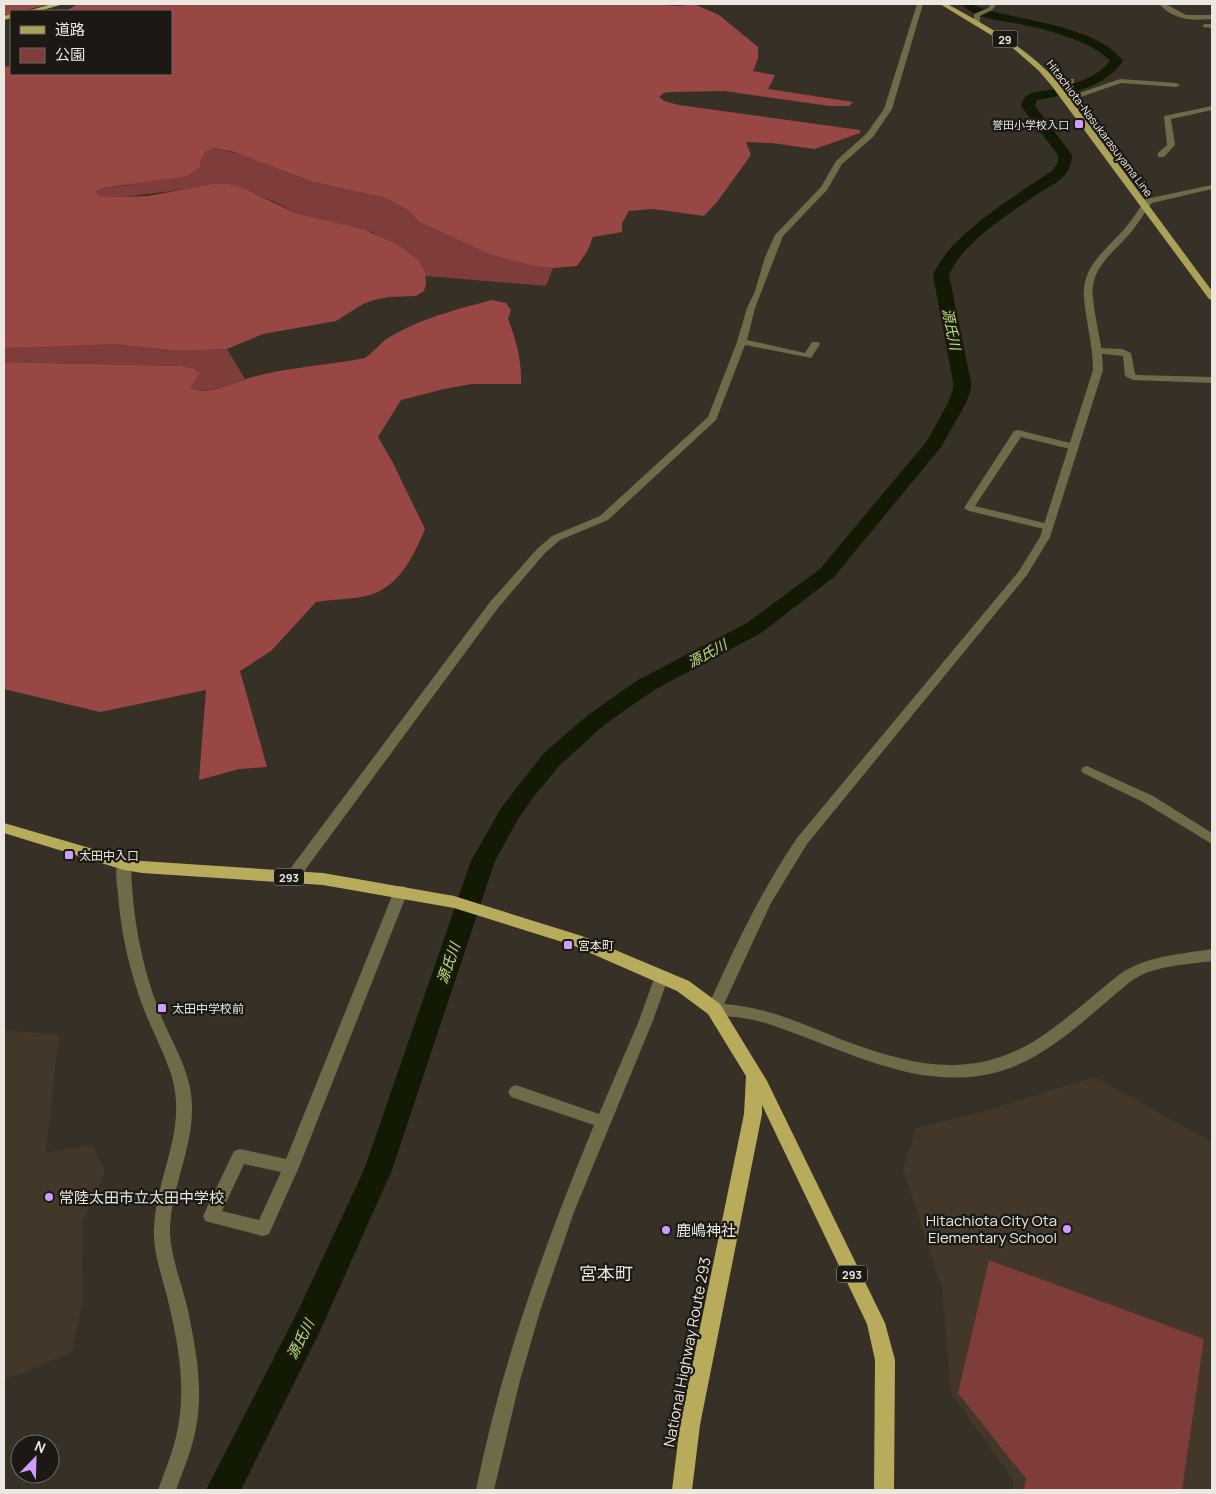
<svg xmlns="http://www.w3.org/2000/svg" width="1216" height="1494" viewBox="0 0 1216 1494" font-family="Manrope,'Noto Sans JP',sans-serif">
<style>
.built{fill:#423728}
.green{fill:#7e3c3a}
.forest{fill:#994744}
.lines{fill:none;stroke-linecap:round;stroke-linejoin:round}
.river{fill:#121a03;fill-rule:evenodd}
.minor{fill:#6f6a48;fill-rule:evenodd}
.tertiary{fill:#6f6a48;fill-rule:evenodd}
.primary{fill:#aca159;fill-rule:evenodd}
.trunk{fill:#b8ac5c;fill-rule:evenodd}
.poi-dot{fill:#d09dff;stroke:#1c1915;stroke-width:2}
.labels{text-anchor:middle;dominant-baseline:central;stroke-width:4.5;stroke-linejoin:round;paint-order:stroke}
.shield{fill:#1c1915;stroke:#aea9a4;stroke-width:1}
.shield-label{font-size:11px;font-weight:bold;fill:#ece7e1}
.far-poi-label{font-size:11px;fill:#ece7e1;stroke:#1c1915;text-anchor:end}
.far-street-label{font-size:11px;fill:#ece7e1;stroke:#1c1915}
.poi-label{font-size:12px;fill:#ece7e1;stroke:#1c1915;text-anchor:start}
.water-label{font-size:14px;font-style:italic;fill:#bae178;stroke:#1c1915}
.near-poi-label{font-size:15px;fill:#ece7e1;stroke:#1c1915;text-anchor:start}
.near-street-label{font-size:15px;fill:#ece7e1;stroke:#1c1915}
.near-quarter-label{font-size:18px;fill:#ece7e1;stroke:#1c1915}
</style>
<rect width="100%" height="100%" fill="#373027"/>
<g class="built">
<path d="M4 1030 59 1035 46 1152 92 1145 105 1171 82 1223 83 1300 72 1352 23 1373 4 1379Z"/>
<path d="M1094 1077 1212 1142V1490H1012L1013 1480 951 1393 942 1289 903 1169 916 1128 982 1112Z"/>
</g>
<g class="green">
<path d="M214 148 243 155 313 182 386 198 409 211 419 222 491 255 533 266 553 268 546 286 425 276V272L372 232 298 214 275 202 229 184 123 197 100 196 94 192 103 188 128 185 200 162 205 152Z"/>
<path d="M73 344H114L179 351 227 349 245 379C227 386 209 395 190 388L192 368 180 366 4 362V348Z"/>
<path d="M989 1260 1204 1339 1182 1490H1024L1026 1479 958 1393Z"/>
</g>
<g class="forest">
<path d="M4 4H50L22 11H11V14L4 15Z"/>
<path d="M78 4H651L679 6 694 4 719 15 758 47V58L753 71 775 75 768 89 853 102 849 106H830L724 91 670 92 664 93 659 97 664 101 679 105 838 127 860 130V133L815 149 771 143 746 142 751 155 717 202 704 216 653 209 629 211 622 223V232L593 237 587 252 577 266 553 268 533 266 491 255 419 222 409 211 386 198 313 182 234 152 214 148 205 152 200 162V167L187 176 103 188 95 192 100 196 123 197 148 196 214 184H229L240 187 298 214 363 229 398 245 418 260 425 272 426 284 424 291 416 296 389 297 374 300 363 304 336 321 263 334 227 349 179 351 114 344 4 348V67L11 66V74H171V11H66Z"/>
<path d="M492 300 506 303 511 310 508 319C516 339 522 361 521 384H472L444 389 401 400 378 437 393 463 425 529C414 555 400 586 370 595 353 600 333 599 316 602L271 651 240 671 267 767 239 769 199 780 206 690 100 712 4 689V362L180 366 192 368 200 373 190 388C209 396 228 385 246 379 284 367 325 366 365 358 374 352 380 343 388 338 419 319 457 309 492 300Z"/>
</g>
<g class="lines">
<path class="river" d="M962 4C975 3 983 10 995 12 1031 21 1100 29 1123 61 1103 89 1069 94 1037 100L1035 106 1072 155C1072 162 1069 171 1064 176 1057 183 1047 188 1039 193 1010 213 962 243 949 275L971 382V389L966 403 941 447 834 577 761 633 654 690 604 725 560 765 535 795 518 819 495 861 392 1170 320 1331 241 1490H206L298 1311 364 1170 471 861 501 808 544 753 588 715 638 680 747 623 820 569 927 441 948 403 953 389V382L933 275C950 234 1017 195 1053 170L1058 162V155L1021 106C1022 101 1025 96 1030 94 1036 91 1044 91 1050 90 1072 85 1095 79 1110 61 1092 41 1045 29 1019 24 1000 20 975 20 962 4Z"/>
<g class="minor">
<path d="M917 4H923L892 109 873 137 842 164 827 190 783 236 755 308 747 340 805 353 812 342H818L820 344 811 358 745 345 716 420 608 520 560 540 545 553 498 608 297 881H287L285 877 287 873 490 602 537 549 552 536 600 516 708 417 737 342 747 308 755 291 765 257 775 235 821 187 836 161 867 133 884 109Z"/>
<path d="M991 4H997L992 10 980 16V22L974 23V14L988 8Z"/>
<path d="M1159 4H1166L1186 15H1212V19C1191 21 1174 20 1159 4Z"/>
<path d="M1205 24H1212V28L1203 27V25Z"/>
<path d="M1071 79H1074V83L1054 85 1050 83Z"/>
<path d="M1120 79 1176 83 1180 85 1176 87 1121 83 1069 101 1062 99Z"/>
<path d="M1212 106V110L1171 119 1175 145 1164 157H1158V153L1167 145 1164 116Z"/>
<path d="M1098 348 1122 349 1131 353 1135 374 1137 375 1212 377V383L1133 380 1125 376 1123 356 1095 353V349Z"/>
<path d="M1018 430 1078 445 1079 447 1074 450 1021 437 975 506 1052 525 1053 527 1052 529 1048 530 969 511 964 508 1014 431Z"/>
<path d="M1087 766 1153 796 1212 833V844L1143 802 1083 773 1081 770 1083 767Z"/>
<path d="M401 886 406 887 408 891 299 1167 269 1234 263 1236 205 1221 203 1216 234 1151 240 1149 286 1159 394 891 396 887ZM244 1164 281 1172 259 1220 222 1211Z"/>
<path d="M662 970 667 972 669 976 652 1023 574 1212 540 1311 519 1384 494 1490H476C501 1364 545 1244 594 1125L511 1097 508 1092 511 1087 516 1085 599 1114 638 1023 655 976 657 972Z"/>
</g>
<g class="tertiary">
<path d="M1212 185V189L1152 203C1145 212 1139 222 1132 231 1115 252 1089 267 1093 298 1095 322 1103 345 1103 370L1050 537 1027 575 807 844 771 903 724 1004C766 1007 804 1024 843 1040 913 1066 973 1081 1039 1038 1068 1019 1093 995 1120 974 1146 956 1181 954 1212 949V961C1185 965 1153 965 1130 982 1099 1007 1071 1035 1037 1055 950 1106 867 1059 783 1029 770 1024 756 1020 743 1018 732 1016 719 1017 709 1013L707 1009C733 950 761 891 797 838L1019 571 1040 537 1093 370C1093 345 1086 322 1084 298 1081 265 1108 249 1126 227 1133 218 1139 209 1146 199Z"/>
<path d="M124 859 129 860 131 864C132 915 141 964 159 1011 169 1037 185 1061 190 1088 200 1138 170 1183 170 1233 171 1257 181 1282 187 1306 195 1344 203 1383 197 1422 194 1445 184 1468 176 1490H158C166 1468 176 1445 179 1421 185 1382 178 1343 169 1305 164 1281 153 1255 154 1231 155 1175 190 1129 170 1071 163 1051 153 1032 145 1012 130 974 121 934 118 894 117 884 114 869 119 860Z"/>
</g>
<path class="primary" d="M940 4H947C988 26 1025 47 1057 81L1212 291V300L1209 299 1051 85 1039 71 1014 49Z"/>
<g class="trunk">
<path d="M52 4H64L39 11H27Z"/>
<path d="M11 14V18L4 20V16Z"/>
<path d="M4 823 124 858 142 861 323 873 454 896 582 936 689 981 720 1004 767 1081 885 1323 895 1360 894 1490H874L875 1360 867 1324 762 1105V1114L700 1425 692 1490H672L680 1425 744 1114 746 1076 708 1014 677 991 572 945 454 908 323 885 142 873 124 870 4 833Z"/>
</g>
</g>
<g class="poi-dot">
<rect x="1074" y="119" width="10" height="10" rx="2.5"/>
<rect x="64" y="850" width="10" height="10" rx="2.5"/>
<rect x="563" y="940" width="10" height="10" rx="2.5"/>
<rect x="157" y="1003" width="10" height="10" rx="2.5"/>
<circle cx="49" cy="1197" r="5"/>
<circle cx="1067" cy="1229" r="5"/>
<circle cx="666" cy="1230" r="5"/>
</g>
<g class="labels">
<g class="shield">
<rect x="992.5" y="30.5" width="25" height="17" rx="4"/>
<rect x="274" y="868.5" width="30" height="17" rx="4"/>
<rect x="837" y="1265.5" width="30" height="17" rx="4"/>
</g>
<g class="shield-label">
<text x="1005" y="39">29</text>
<text x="289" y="877">293</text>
<text x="852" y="1274">293</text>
</g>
<g class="far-poi-label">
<text x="1069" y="124">誉田小学校入口</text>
</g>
<g class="far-street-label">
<text transform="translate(1100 128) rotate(53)">Hitachiota-Nasukarasuyama Line</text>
</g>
<g class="poi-label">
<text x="79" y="855">太田中入口</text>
<text x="578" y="945">宮本町</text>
<text x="172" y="1008">太田中学校前</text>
</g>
<g class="water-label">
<text transform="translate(952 329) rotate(79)">源氏川</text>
<text transform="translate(707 653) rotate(-28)">源氏川</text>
<text transform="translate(448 963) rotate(-71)">源氏川</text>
<text transform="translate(300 1339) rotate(-63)">源氏川</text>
</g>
<g class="near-poi-label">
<text x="59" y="1197">常陸太田市立太田中学校</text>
<text x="1057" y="1220" text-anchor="end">Hitachiota City Ota<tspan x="1057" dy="17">Elementary School</tspan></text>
<text x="676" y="1230">鹿嶋神社</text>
</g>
<g class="near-street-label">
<text transform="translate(687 1352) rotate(-79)">National Highway Route 293</text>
</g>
<g class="near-quarter-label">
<text x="606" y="1273">宮本町</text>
</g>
</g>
<rect width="1216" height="1494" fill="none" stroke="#ece7e1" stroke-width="10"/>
<rect x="10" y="10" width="162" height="65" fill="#1c1915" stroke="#6f6b67"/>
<rect x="20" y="26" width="25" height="8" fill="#aca159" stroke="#6f6b67"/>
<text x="55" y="35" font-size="15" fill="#ece7e1">道路</text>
<rect x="20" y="48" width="25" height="15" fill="#7e3c3a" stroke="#6f6b67"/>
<text x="55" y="60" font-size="15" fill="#ece7e1">公園</text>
<g transform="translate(35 1459) rotate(23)"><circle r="24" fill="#1c1915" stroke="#6f6b67"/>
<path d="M0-4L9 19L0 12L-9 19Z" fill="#d09dff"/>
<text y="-8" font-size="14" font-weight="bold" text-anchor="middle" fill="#ece7e1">N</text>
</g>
</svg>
